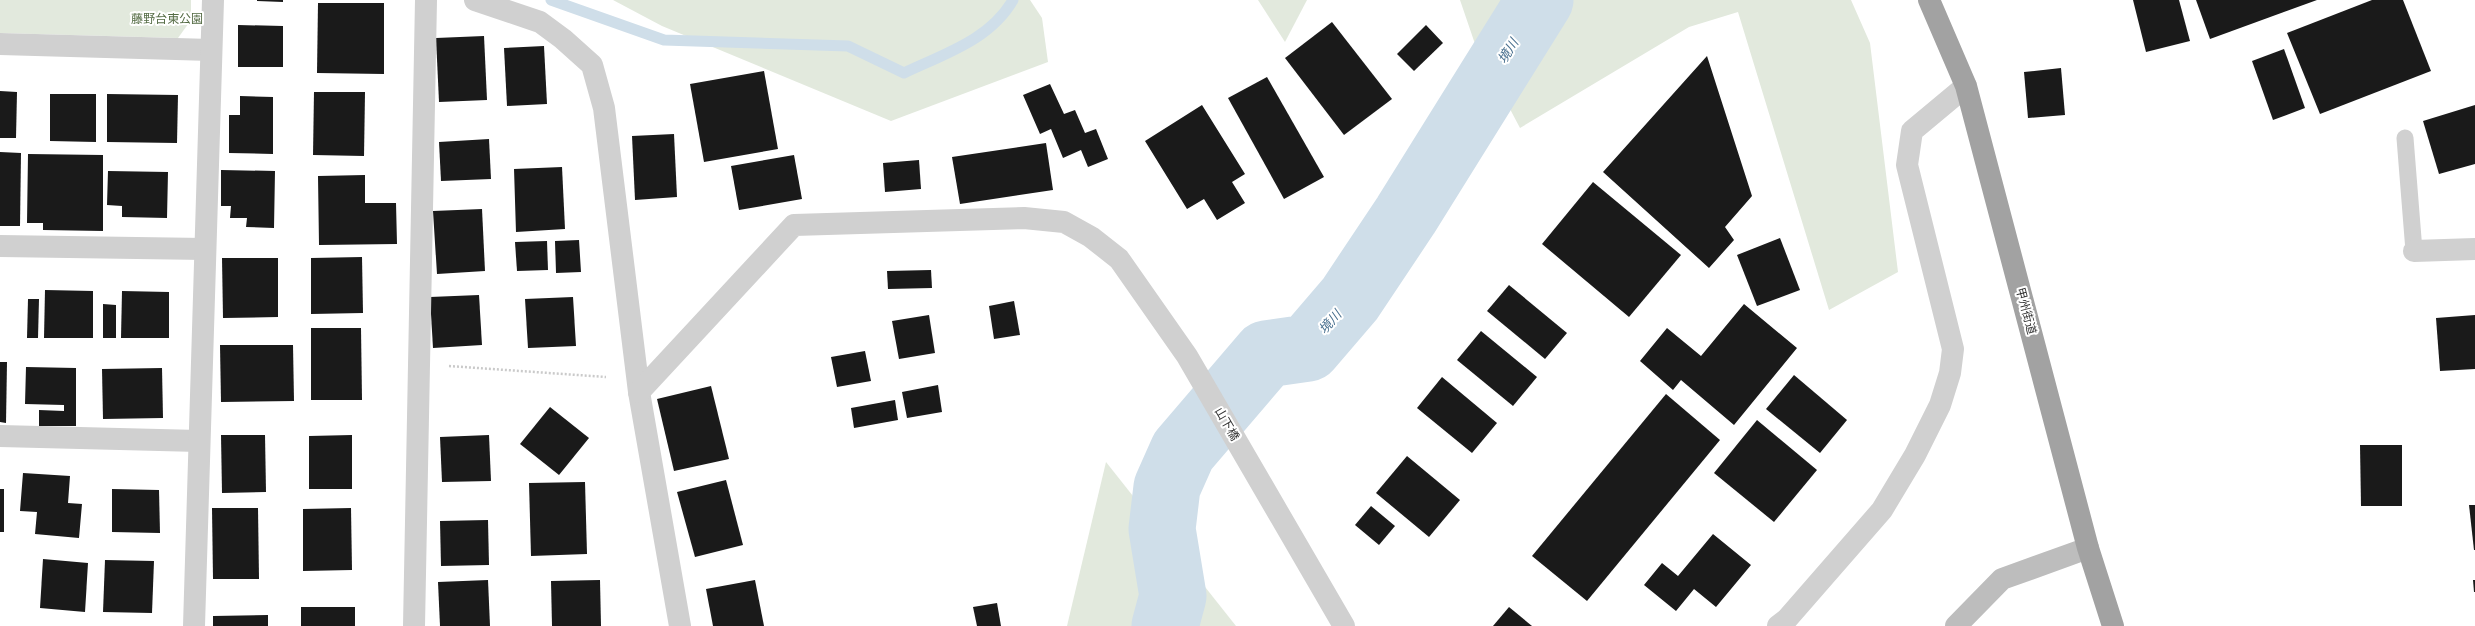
<svg xmlns="http://www.w3.org/2000/svg" width="2475" height="626" viewBox="0 0 2475 626" font-family="'Space Grotesk','Noto Sans JP',sans-serif">
<style>
.green{fill:#e2e9dd}
.lines{fill:none;stroke-linecap:round;stroke-linejoin:round}
.stream{stroke:#cfdee9;stroke-width:11}
.river{stroke:#cfdee9;stroke-width:67}
.building{fill:#1a1a1a}
.path{stroke:#cacaca;stroke-width:2.5;stroke-dasharray:2 2;stroke-linecap:butt}
.service{stroke:#d0d0d0;stroke-width:17}
.minor{stroke:#d0d0d0;stroke-width:22}
.secondary{stroke:#bdbdbd;stroke-width:22}
.trunk{stroke:#a2a2a2;stroke-width:22}
.labels{text-anchor:middle;dominant-baseline:central;stroke-width:4;stroke-linejoin:round;paint-order:stroke}
.park-label{font-size:12px;fill:#546b44;stroke:#fff}
.street-label{font-size:12px;fill:#333;stroke:#fff}
.water-label{font-size:13px;font-style:italic;fill:#486f8e;stroke:#fff}
</style>
<rect width="100%" height="100%" fill="#fff"/>
<g class="green">
<path d="M0 0H191V20L178 38 0 33Z"/>
<path d="M613 0H1030L1042 18 1048 62 891 121 662 26Z"/>
<path d="M1258 0H1307L1285 42Z"/>
<path d="M1460 0H1851L1870 43 1898 272 1829 310 1738 12 1689 27 1520 128 1474 41Z"/>
<path d="M1106 462 1236 626H1067Z"/>
</g>
<g class="lines">
<path class="stream" d="M551 0 664 40 848 46 904 73C944 54 990 40 1013 0"/>
<path class="river" d="M1165 626 1173 596 1162 529 1167 487 1183 451 1266 354 1308 348 1350 299 1406 215 1540 0"/>
</g>
<g class="building">
<path d="M257 0H283V2L257 1Z"/>
<path d="M2133 0H2179L2190 41 2146 52Z"/>
<path d="M2196 0H2317L2210 39Z"/>
<path d="M2372 0H2403L2431 71 2320 114 2287 33Z"/>
<path d="M318 3H384V74L317 73Z"/>
<path d="M1332 22 1392 99 1344 135 1285 58Z"/>
<path d="M238 25 283 26V67H238Z"/>
<path d="M1426 25 1443 43 1414 71 1397 54Z"/>
<path d="M484 36 487 100 439 102 436 38Z"/>
<path d="M544 46 547 104 507 106 504 48Z"/>
<path d="M2284 49 2305 108 2273 120 2252 61Z"/>
<path d="M1707 56 1752 196 1725 227 1734 240 1709 268 1603 172Z"/>
<path d="M2061 68 2065 115 2028 118 2024 72Z"/>
<path d="M764 71 778 149 704 162 690 84Z"/>
<path d="M1267 77 1324 177 1284 199 1228 98Z"/>
<path d="M1050 84 1064 114 1075 110 1085 133 1096 129 1108 159 1088 167 1081 150 1063 158 1051 129 1040 134 1023 95Z"/>
<path d="M0 91 17 92 16 138H0Z"/>
<path d="M314 92H365L364 156 313 155Z"/>
<path d="M50 94H96V142L50 141Z"/>
<path d="M107 94 178 95 177 143 107 142Z"/>
<path d="M240 96 273 97V154L229 153V115H240Z"/>
<path d="M1202 105 1245 174 1232 182 1245 203 1217 220 1204 199 1187 209 1145 141Z"/>
<path d="M2475 105V164L2439 174 2423 121Z"/>
<path d="M674 134 677 197 635 200 632 136Z"/>
<path d="M489 139 491 179 441 181 439 142Z"/>
<path d="M1046 143 1053 190 960 204 952 157Z"/>
<path d="M0 152 21 153 20 226H0Z"/>
<path d="M28 154 103 155V231L43 230V223H27Z"/>
<path d="M794 155 802 199 739 210 731 166Z"/>
<path d="M919 160 921 189 885 192 883 163Z"/>
<path d="M562 167 565 229 516 232 514 169Z"/>
<path d="M221 170 275 171 274 228 246 227 247 218H230L231 206H221Z"/>
<path d="M108 171 168 172 167 218 122 217V206L107 205Z"/>
<path d="M365 175V203H396L397 244 319 245 318 176Z"/>
<path d="M1593 182 1681 255 1629 317 1542 244Z"/>
<path d="M482 209 485 271 437 274 433 211Z"/>
<path d="M1780 238 1800 290 1757 306 1737 255Z"/>
<path d="M579 240 581 272 556 273 555 241Z"/>
<path d="M547 241 548 270 517 271 515 242Z"/>
<path d="M362 257 363 313 311 314V258Z"/>
<path d="M222 258H278V317L223 318Z"/>
<path d="M931 270 932 288 888 289 887 271Z"/>
<path d="M1509 285 1567 333 1545 359 1487 311Z"/>
<path d="M45 290 93 291V338H44Z"/>
<path d="M122 291 169 292V338H121Z"/>
<path d="M479 295 482 345 433 348 430 297Z"/>
<path d="M573 297 576 346 528 348 525 299Z"/>
<path d="M28 299H39L38 338H27Z"/>
<path d="M1014 301 1020 335 994 339 989 306Z"/>
<path d="M103 304 116 305V338H103Z"/>
<path d="M1744 304 1797 348 1734 425 1681 380 1673 390 1640 361 1667 328 1701 356Z"/>
<path d="M929 315 935 353 899 359 892 321Z"/>
<path d="M2475 315V369L2440 371 2436 318Z"/>
<path d="M311 328H361L362 400H311Z"/>
<path d="M1481 331 1537 377 1513 406 1457 360Z"/>
<path d="M220 345H293L294 401 221 402Z"/>
<path d="M865 351 871 381 837 387 831 357Z"/>
<path d="M0 362H7L6 423 0 422Z"/>
<path d="M26 367 76 368V426H39V410L64 411V405L25 404Z"/>
<path d="M162 368 163 418 103 419 102 369Z"/>
<path d="M1794 375 1847 420 1820 453 1766 409Z"/>
<path d="M1442 377 1497 423 1472 453 1417 408Z"/>
<path d="M938 385 942 412 907 418 902 392Z"/>
<path d="M711 386 729 459 674 471 657 399Z"/>
<path d="M1666 394 1720 440 1587 601 1532 556Z"/>
<path d="M895 400 898 420 854 428 851 408Z"/>
<path d="M550 407 589 438 559 475 520 444Z"/>
<path d="M1757 420 1817 470 1774 522 1714 473Z"/>
<path d="M221 435H265L266 492 222 493Z"/>
<path d="M352 435V489H309V436Z"/>
<path d="M489 435 491 481 442 482 440 437Z"/>
<path d="M2360 445H2402V506H2361Z"/>
<path d="M1407 456 1460 500 1429 537 1376 493Z"/>
<path d="M23 473 70 476 68 503 82 504 79 538 35 534 37 512 20 511Z"/>
<path d="M726 480 743 545 695 557 677 492Z"/>
<path d="M585 482 587 554 531 556 529 483Z"/>
<rect x="0" y="489" width="4" height="43"/>
<path d="M112 489 159 490 160 533 112 532Z"/>
<path d="M2469 505H2475V550H2474Z"/>
<path d="M1371 506 1395 526 1379 545 1355 525Z"/>
<path d="M212 508H258L259 579H213Z"/>
<path d="M351 508 352 570 303 571V509Z"/>
<path d="M488 520 489 565 441 566 440 521Z"/>
<path d="M1713 534 1751 565 1716 607 1694 589 1676 611 1644 585 1662 563 1678 576Z"/>
<path d="M43 559 88 563 85 612 40 608Z"/>
<path d="M105 560 154 561 152 613 103 612Z"/>
<path d="M488 580 490 626H440L438 582Z"/>
<path d="M600 580 601 626H552L551 581Z"/>
<path d="M755 580 764 626H713L706 589Z"/>
<path d="M2473 580H2475V592H2474Z"/>
<path d="M997 603 1001 626H977L973 607Z"/>
<rect x="301" y="607" width="54" height="19"/>
<path d="M1509 607 1532 626H1493Z"/>
<path d="M268 615V626H213V616Z"/>
</g>
<g class="lines">
<path class="path" d="M449 366 606 377"/>
<path class="service" d="M2405 138 2414 251"/>
<g class="minor">
<path d="M475 0 540 22 563 39 592 65 604 108 639 392 680 626"/>
<path d="M0 44 211 50"/>
<path d="M0 246 205 249"/>
<path d="M2414 251 2475 249"/>
<path d="M639 392 794 225 1024 218 1064 222 1091 237 1119 259 1187 356 1344 626"/>
<path d="M0 436 199 441"/>
<path d="M194 626 213 0"/>
<path d="M414 626 426 0"/>
<path d="M1778 626 1787 619 1882 510 1915 455 1940 405 1950 373 1953 349 1907 165 1912 131 1966 86"/>
</g>
<path class="secondary" d="M1956 626 2002 579 2088 548"/>
<path class="trunk" d="M1929 0 1966 86 2088 548 2113 626"/>
</g>
<g class="labels">
<g class="park-label">
<text x="167" y="19">藤野台東公園</text>
</g>
<g class="street-label">
<text transform="translate(2026 311) rotate(75)">甲州街道</text>
<text transform="translate(1227 424) rotate(60)">山下橋</text>
</g>
<g class="water-label">
<text transform="translate(1508 51) rotate(-58)">境川</text>
<text transform="translate(1330 322) rotate(-49)">境川</text>
</g>
</g>
</svg>
